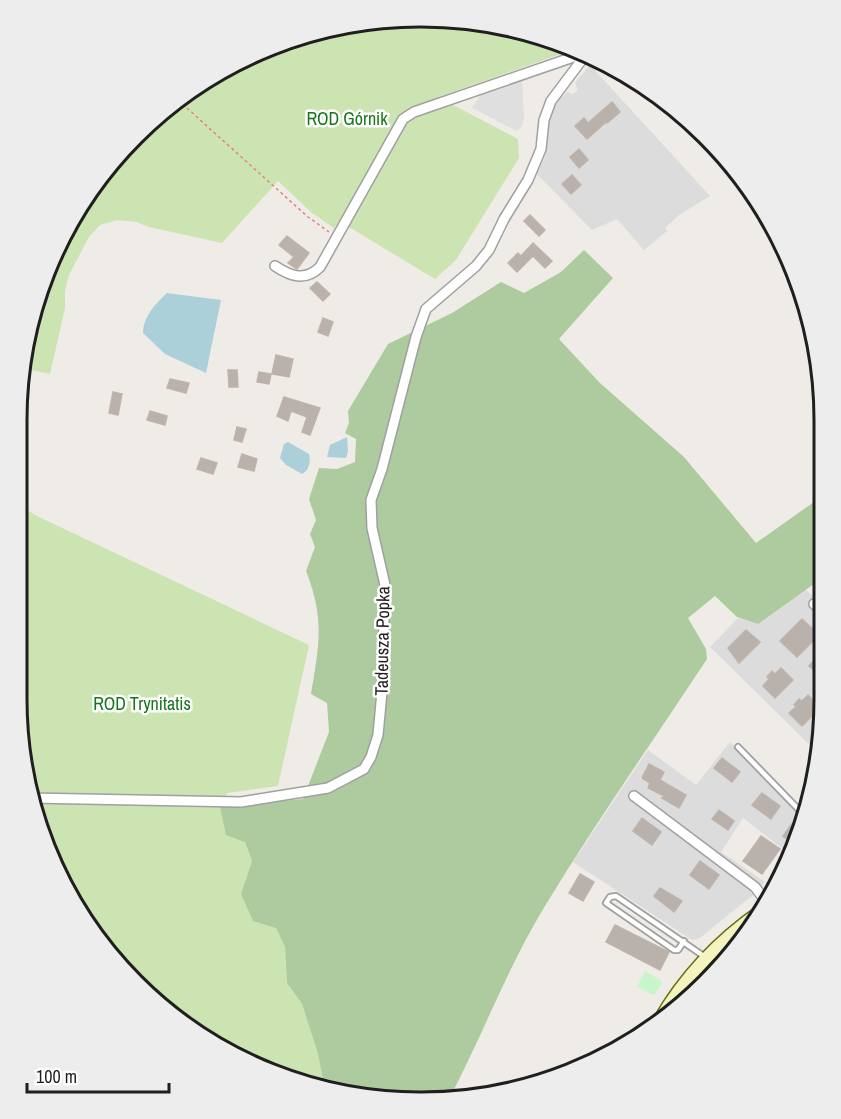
<svg xmlns="http://www.w3.org/2000/svg" width="841" height="1119" viewBox="0 0 841 1119" font-family="'Archivo Narrow',sans-serif">
<style>
.residential{fill:#dddcdc}
.grass{fill:#cce4b1}
.forest{fill:#adcb9f}
.park{fill:#c8f5ca}
.parking{fill:#dfdfdf}
.water{fill:#abd0d9}
.building{fill:#b8b1ac;stroke:#bfb3aa;stroke-width:1.5}
.lines{fill:none;stroke-linecap:round;stroke-linejoin:round}
.service-casing{stroke:#a0a0a0;stroke-width:8}
.minor-casing{stroke:#a0a0a0;stroke-width:12}
.secondary-casing{stroke:#676e0f;stroke-width:15}
.path{stroke:#ed8179;stroke-width:1.5;stroke-dasharray:3 3;stroke-linecap:butt}
.service{stroke:#fff;stroke-width:4.5}
.minor{stroke:#fff;stroke-width:9}
.secondary{stroke:#f3f4c0;stroke-width:12}
.labels{text-anchor:middle;dominant-baseline:central;stroke-width:5;stroke-linejoin:round;paint-order:stroke}
.park-label{font-size:18px;fill:#16751a;stroke:#fff}
.street-label{font-size:18px;fill:#1f1f1f;stroke:#fff}
.rim{fill:none;stroke:#1f1f1f;stroke-width:3}
</style>
<rect width="100%" height="100%" fill="#efece7"/>
<g class="residential">
<path d="M590 65 710 196 679 215 665 228 667 231 644 250 617 219 592 230 537 174 545 157 549 124 555 102 560 95 562 97 567 92 573 94 578 90 575 83Z"/>
<path d="M806 590 821 603 820 755 710 647 738 618 758 624Z"/>
<path d="M730 742 803 820 792 856 743 818 721 852 765 882 757 892 728 915 700 938 692 940 573 862 648 750 696 785Z"/>
</g>
<g class="grass">
<path d="M420 17 499 24 540 37 561 54 438 97 518 139 519 158 456 260 435 279 339 221 334 228 312 213 278 181 222 243 149 227 136 222 117 220 100 225 89 237 69 275 65 291V308L50 374 22 368 30 316 85 196 135 135 196 85 266 47 341 24Z"/>
<path d="M17 504 37 516 309 645 278 786 227 793 220 808 245 842 252 861 241 894 276 928 285 947 287 983 302 1004 318 1054 323 1080 322 1088 242 1061 154 1002 71 901 30 803 17 698Z"/>
</g>
<g class="forest">
<path d="M693 124 706 135 736 171H732L687 127Z"/>
<path d="M584 250 613 278 559 339 600 383 684 457 756 543 821 497V579L758 624 737 617 715 596 688 618 706 649 707 659C653 741 596 822 545 906 507 968 482 1037 448 1101L341 1095 322 1088 323 1080 318 1054 302 1004 287 983 285 947 276 928 253 921 241 894 252 861 245 842 226 835 220 807 303 799 329 732 327 703 311 694C319 646 325 619 306 571L315 547 310 534 316 520 309 499 319 468 337 469 355 462 356 439 345 433 349 423 348 411 388 344 452 313 501 282 524 293 561 272Z"/>
</g>
<path class="park" d="M645 971 663 982 654 995 637 987Z"/>
<path class="parking" d="M522 79 524 118 522 126 517 131 472 108 482 93Z"/>
<g class="water">
<path d="M167 293 221 300 206 373 165 354 143 333C143 317 155 304 167 293Z"/>
<path d="M347 437 348 451 346 458 327 457 330 445Z"/>
<path d="M288 442 309 454C311 461 309 471 302 474L286 465 280 458 284 444Z"/>
</g>
<g class="building">
<path d="M612 102 620 112 607 123 606 122 587 139 575 126 584 118 588 123Z"/>
<path d="M579 149 588 160 579 168 570 157Z"/>
<path d="M572 175 581 185 571 194 562 184Z"/>
<path d="M530 215 545 230 539 236 524 221Z"/>
<path d="M287 236 309 253 297 269 288 263 294 257 279 245Z"/>
<path d="M533 243 552 261 545 268 533 256 517 272 508 263 518 253 521 256Z"/>
<path d="M317 282 330 294 323 301 310 288Z"/>
<path d="M323 318 333 322 328 336 318 332Z"/>
<path d="M276 355 293 359 289 377 272 374Z"/>
<path d="M228 370H237L238 387H229Z"/>
<path d="M259 372 271 374 269 384 257 382Z"/>
<path d="M170 379 189 383 186 393 167 388Z"/>
<path d="M113 392 122 394 118 415 109 413Z"/>
<path d="M284 397 320 408 310 435 302 432 307 417 291 411 288 421 277 416Z"/>
<path d="M150 411 167 416 165 425 147 420Z"/>
<path d="M237 427 246 429 242 442 234 440Z"/>
<path d="M242 454 257 459 254 471 238 467Z"/>
<path d="M201 458 217 463 213 474 197 469Z"/>
<path d="M802 619 819 635 797 657 780 641Z"/>
<path d="M746 630 760 642 739 663 728 648Z"/>
<path d="M821 653V677L809 666Z"/>
<path d="M781 668 793 680 775 698 763 686 769 679 767 677 772 671 775 674Z"/>
<path d="M808 695 820 708 802 726 789 713 796 707 794 705 799 699 802 701Z"/>
<path d="M722 758 740 772 732 782 714 768Z"/>
<path d="M649 764 664 772 660 780 686 795 679 808 662 798 664 796 648 788 650 783 642 778Z"/>
<path d="M762 793 780 806 771 819 752 805Z"/>
<path d="M719 810 734 821 728 830 712 819Z"/>
<path d="M642 818 661 832 652 845 633 831Z"/>
<path d="M794 821 801 827 796 845 783 836Z"/>
<path d="M761 836 780 849 762 874 743 861Z"/>
<path d="M700 861 719 875 709 889 690 875Z"/>
<path d="M580 874 594 882 583 901 569 893Z"/>
<path d="M660 888 682 901 674 912 654 896Z"/>
<path d="M615 925 669 952 660 970 606 942Z"/>
</g>
<g class="lines">
<defs>
<g id="service">
<path d="M738 747 804 815"/>
<path d="M684 941 678 950H674L606 903 610 897 616 896 705 957"/>
</g>
<g id="minor">
<path d="M275 266C290 276 305 282 320 267L403 119 414 112 585 53"/>
<path d="M814 604 821 610"/>
<path d="M634 796 755 887 767 903"/>
<path d="M30 798 241 802 328 788 364 769 371 757 378 735 382 692 385 585 372 528 371 500 382 469 416 337 426 309 476 266 489 250 504 219 528 180 541 149 544 120 551 101 587 53"/>
</g>
<path id="secondary" d="M657 1025C683 978 718 941 763 910"/>
</defs>
<use href="#service" class="service-casing"/>
<use href="#minor" class="minor-casing"/>
<use href="#secondary" class="secondary-casing"/>
<g class="path">
<path d="M178 100 308 217 329 232"/>
<path d="M743 180 745 182"/>
<path d="M643 1035 646 1028"/>
</g>
<use href="#service" class="service"/>
<use href="#minor" class="minor"/>
<use href="#secondary" class="secondary"/>
</g>
<g class="labels">
<g class="park-label">
<text x="347" y="118">ROD Górnik</text>
<text x="142" y="703">ROD Trynitatis</text>
</g>
<g class="street-label">
<text transform="translate(382 641) rotate(-89)">Tadeusza Popka</text>
</g>
</g>
<path d="M0 0H841V1119H0ZM420 27H421A393 393 0 0 1 814 420V699A393 393 0 0 1 421 1092H420A393 393 0 0 1 27 699V420A393 393 0 0 1 420 27Z" fill="#ededed" fill-rule="evenodd"/>
<path class="rim" d="M420 27H421A393 393 0 0 1 814 420V699A393 393 0 0 1 421 1092H420A393 393 0 0 1 27 699V420A393 393 0 0 1 420 27Z"/>
<path d="M27 1083v9h142v-9" fill="none" stroke="#1f1f1f" stroke-width="3"/>
<text x="36" y="1083" font-size="18" fill="#1f1f1f" stroke="#ffffff" stroke-width="4.5" paint-order="stroke">100 m</text>
</svg>
